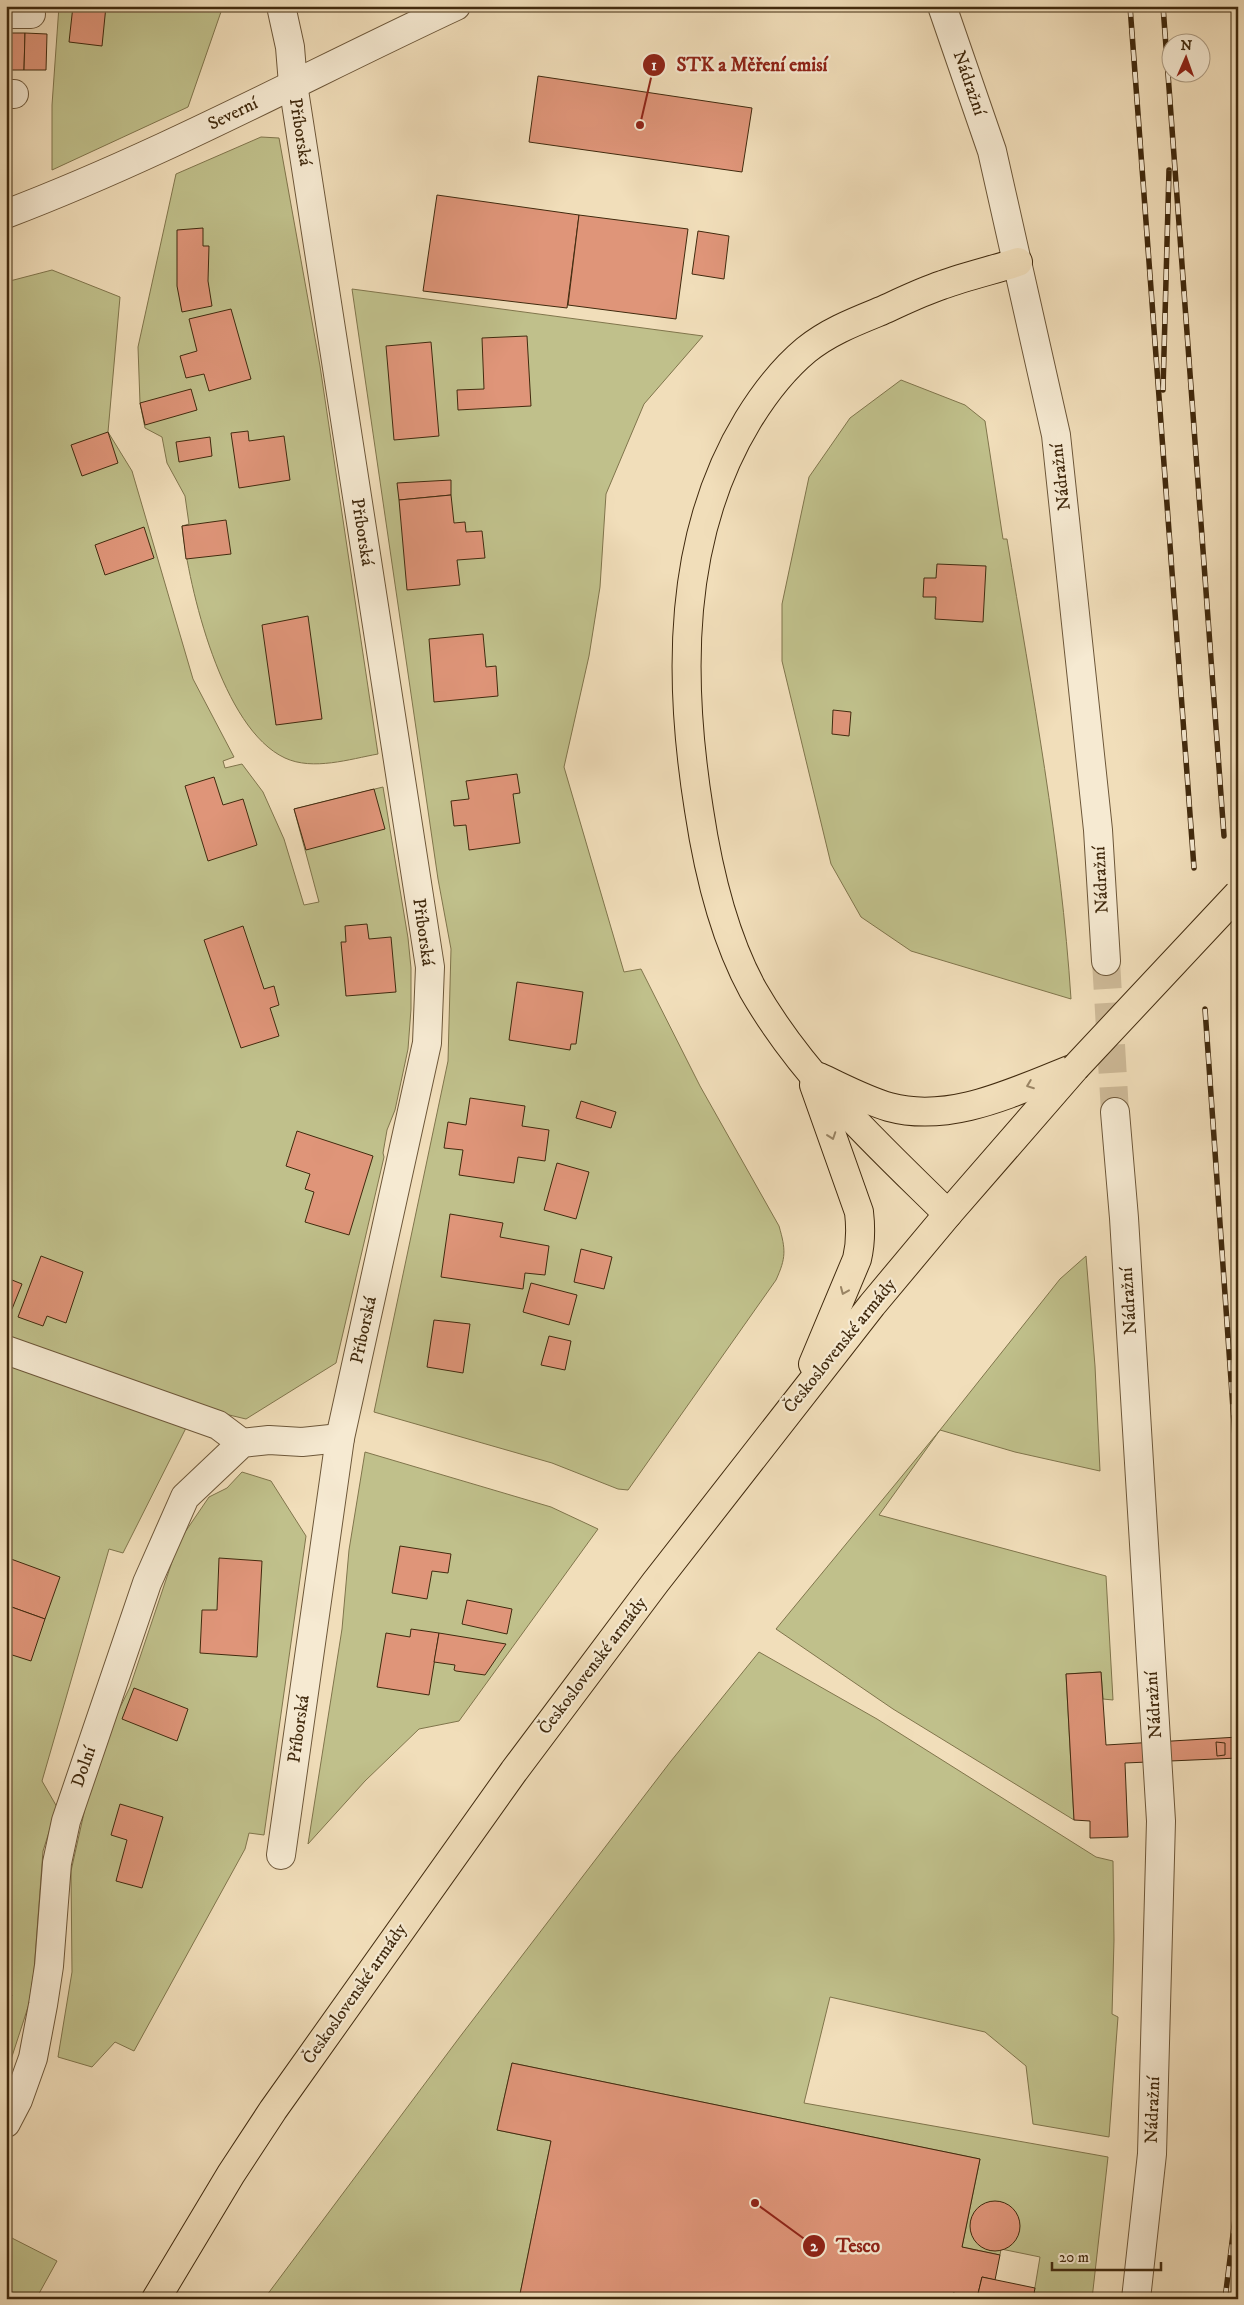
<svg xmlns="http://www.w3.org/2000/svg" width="1244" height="2305" viewBox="0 0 1244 2305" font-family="'IM FELL DW Pica',serif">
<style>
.green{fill:#c0c08b;stroke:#80754c}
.building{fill:#df9579;stroke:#412a0e}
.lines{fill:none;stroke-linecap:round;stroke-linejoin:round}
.minor-tunnel{stroke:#ceba98;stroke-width:28;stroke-dasharray:28 14;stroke-linecap:butt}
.minor-casing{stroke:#6d5739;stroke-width:30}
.major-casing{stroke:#412a0e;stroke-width:30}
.minor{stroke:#f6ead2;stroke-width:28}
.major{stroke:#f1deba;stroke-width:28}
.rail-casing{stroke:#412a0e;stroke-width:5.5}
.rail{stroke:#f6ead2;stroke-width:4;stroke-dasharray:11;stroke-linecap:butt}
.major-bridge-casing{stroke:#412a0e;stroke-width:30;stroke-linecap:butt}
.major-bridge{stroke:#f1deba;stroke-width:28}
.oneway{stroke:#998464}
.labels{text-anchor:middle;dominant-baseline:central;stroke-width:4.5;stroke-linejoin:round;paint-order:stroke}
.street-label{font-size:18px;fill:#412a0e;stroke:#f6ead2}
.leader{fill:none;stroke:#8f2418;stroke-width:2}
.callout-dot{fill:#8f2418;stroke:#f6ead2;stroke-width:2}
.mark-label{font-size:15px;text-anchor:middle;font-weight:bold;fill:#fff}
.callout-label{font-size:19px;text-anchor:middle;font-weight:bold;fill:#8f2418;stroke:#f6ead2;stroke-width:4.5;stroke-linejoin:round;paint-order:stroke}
</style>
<rect width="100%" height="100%" fill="#f1deba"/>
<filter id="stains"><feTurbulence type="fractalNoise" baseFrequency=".004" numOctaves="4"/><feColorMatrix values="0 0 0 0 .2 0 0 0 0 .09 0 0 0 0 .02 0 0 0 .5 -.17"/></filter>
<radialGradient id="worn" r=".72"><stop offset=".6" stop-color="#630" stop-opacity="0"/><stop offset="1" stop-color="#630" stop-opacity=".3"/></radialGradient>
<g class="green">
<path d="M59 6H223L188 107 52 170V105Z"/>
<path d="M261 137 279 138 320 366 378 754C350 759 313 771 285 758 222 729 189 589 182 526L189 524 185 496 167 463 162 437 145 428 140 403 138 347 176 174Z"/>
<path d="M52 270 120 297 108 432 132 471 193 679 234 757 223 761 225 768 242 764 263 792 284 839 304 905 319 902 294 809 383 787 408 938 411 968V1009L408 1049 395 1110 387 1130 383 1153 384 1157 336 1363 246 1419 225 1414 6 1337V282Z"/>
<path d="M352 289 703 336 644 404 606 494 600 587 589 656 564 767 624 972 641 969 700 1086 779 1226C786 1250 786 1258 776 1280L628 1490 618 1489 552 1463 374 1412 448 1061 451 949 438 879Z"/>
<path d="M901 380 965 405 985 421 1003 539H1007C1032 692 1061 845 1071 999L911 951 861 917 831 864 782 661V604L809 477 850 418Z"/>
<path d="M1086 1256 1095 1366 1100 1471 1015 1452 940 1430 879 1515 1106 1576 1113 1700 1103 1699 1101 1672 1066 1674 1074 1820 893 1709 776 1629 940 1430 1060 1279Z"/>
<path d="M6 1361 187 1426 123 1553 109 1549 42 1781 57 1807 43 1851 34 1971 29 2004 6 2075Z"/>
<path d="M365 1452 551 1507 598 1529 459 1721 419 1729 365 1781 308 1844 342 1629 349 1550Z"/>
<path d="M242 1472 271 1481 306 1536 264 1835 249 1833 245 1849 134 2051 115 2042 92 2067 58 2057 72 1972 71 1871 86 1804 115 1718 130 1687 179 1541 209 1497 227 1488Z"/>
<path d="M759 1652 877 1719 1096 1857 1113 1861 1114 1940 1112 2014 1118 2017 1109 2137 1033 2124 1026 2066 985 2032 830 1997 804 2103 1108 2157 1092 2299H1033L1040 2257 1001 2249 1000 2255 962 2247 980 2159 512 2063 497 2130 551 2141 519 2299H264L459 2038 671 1761Z"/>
<path d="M6 2235 57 2261 36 2299H6Z"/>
</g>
<g class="building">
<path d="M73 6H106L102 46 69 42Z"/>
<path d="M6 33H9L8 70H6Z"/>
<path d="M9 33H25L24 70H8Z"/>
<path d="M25 33 47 34 46 70H24Z"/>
<path d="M538 76 752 108 742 172 529 142Z"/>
<path d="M437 195 579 215 567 308 423 291Z"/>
<path d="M579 215 688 229 676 319 568 305Z"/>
<path d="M203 228V246H209L208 281 212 306 182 312 177 286V230Z"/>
<path d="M698 231 729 236 724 279 692 274Z"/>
<path d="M231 309 251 379 209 391 204 374 186 378 180 356 197 351 189 319Z"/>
<path d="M527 336 531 406 458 410 457 390 484 389 482 338Z"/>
<path d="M431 342 439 436 394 440 386 346Z"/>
<path d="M191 389 197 410 145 425 140 403Z"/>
<path d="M248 431 249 441 284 436 290 480 239 488 231 433Z"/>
<path d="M108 432 118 463 82 476 71 445Z"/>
<path d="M210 437 212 456 179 462 176 442Z"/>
<path d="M451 480V495L399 500 397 483Z"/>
<path d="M451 495 454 523 465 522 466 532 482 531 485 558 457 560 460 585 407 590 399 500Z"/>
<path d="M226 520 231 554 186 559 182 526Z"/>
<path d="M144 527 154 558 105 575 95 545Z"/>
<path d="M937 564 986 566 983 622 935 619 936 597H923L924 578H936Z"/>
<path d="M308 616 322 719 276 725 262 625Z"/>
<path d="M483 634 486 667 496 666 498 696 434 702 429 639Z"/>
<path d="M833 710 851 712 849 736 832 734Z"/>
<path d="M517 774 520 793 513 794 520 843 469 850 466 825 454 826 451 801 469 799 466 781Z"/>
<path d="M214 777 223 805 243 799 257 845 208 861 185 786Z"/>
<path d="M374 789 385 829 306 850 294 809Z"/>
<path d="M367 924 369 939 391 937 396 992 346 996 341 942H346L345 926Z"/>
<path d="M243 926 264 989 274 986 279 1005 270 1008 279 1036 241 1048 204 940Z"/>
<path d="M517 982 583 992 576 1044H571L570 1050 509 1040Z"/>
<path d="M470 1098 525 1106 522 1126 549 1130 545 1161 518 1157 514 1183 459 1175 463 1150 444 1148 448 1122 466 1125Z"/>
<path d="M581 1101 616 1112 611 1128 576 1118Z"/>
<path d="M297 1131 373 1156 349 1235 305 1222 314 1192 305 1189 310 1174 286 1166Z"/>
<path d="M557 1163 589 1172 576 1219 544 1210Z"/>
<path d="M450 1214 503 1223 500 1237 549 1246 545 1275 525 1273 523 1289 441 1277Z"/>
<path d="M581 1249 612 1257 604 1289 574 1282Z"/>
<path d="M41 1256 83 1272 66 1323 47 1316 43 1326 18 1317Z"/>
<path d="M6 1261 11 1263 7 1278 22 1284 12 1309 6 1307Z"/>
<path d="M531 1283 577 1295 569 1325 523 1312Z"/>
<path d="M434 1320 470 1324 463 1373 427 1367Z"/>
<path d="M549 1336 571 1341 565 1370 541 1365Z"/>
<path d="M400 1546 451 1554 448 1573 432 1571 427 1599 392 1593Z"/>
<path d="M219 1558 262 1561 257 1657 200 1653 202 1610H217Z"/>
<path d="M11 1559 60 1577 45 1619 6 1605V1572Z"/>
<path d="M467 1600 512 1609 507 1634 462 1624Z"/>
<path d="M6 1605 45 1619 31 1661 6 1653Z"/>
<path d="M411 1629 439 1633 429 1695 377 1687 386 1633 410 1637Z"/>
<path d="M439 1633 506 1644 485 1675 456 1671 454 1670 455 1665 434 1662Z"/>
<path d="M1101 1672 1106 1745 1238 1737V1758L1125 1763 1128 1837 1090 1838V1821L1074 1820 1066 1674Z"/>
<path d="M134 1688 188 1709 177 1741 122 1719Z"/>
<path d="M1216 1742 1225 1743V1755L1217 1756Z"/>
<path d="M120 1804 163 1817 142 1888 116 1881 127 1840 111 1835Z"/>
<path d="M6 1993 12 1995 6 2013Z"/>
<path d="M512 2063 980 2159 962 2247 1000 2255 995 2280 982 2277 977 2298 953 2293 952 2299H519L551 2141 497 2130Z"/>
<circle cx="995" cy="2226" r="25"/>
<path d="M982 2277 1035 2288 1033 2299H952L953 2293 977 2298Z"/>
</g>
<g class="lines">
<path class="minor-tunnel" d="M1106 961 1115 1112"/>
<defs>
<g id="minor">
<path d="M942 6 992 151 1056 435 1098 830 1106 961"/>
<path d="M6 14H31"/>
<path d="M6 94H14"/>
<path d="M6 214C161 155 306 76 456 6"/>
<path d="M1115 1112 1124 1218 1161 1821 1152 2154 1136 2299"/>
<path d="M6 1350 218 1425 242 1443"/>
<path d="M281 1855 340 1438 427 1043 430 967 293 84 290 47 281 6"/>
<path d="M6 2123 18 2100 33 2058 43 2005 49 1966 57 1863 66 1821 147 1583 185 1497 242 1443 269 1440 302 1442 340 1438"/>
</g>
<g id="major">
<path d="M819 1077C841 1087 865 1100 889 1107 951 1124 1015 1091 1072 1069"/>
<path d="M948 1214C877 1144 803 1077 753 990 724 937 708 870 699 810 678 679 677 537 748 420 764 394 782 370 806 350 828 332 854 322 881 311 901 302 921 292 942 285 967 276 993 270 1018 262"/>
<path d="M813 1364 857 1259C861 1242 861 1229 859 1212L814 1085"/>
<path d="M156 2299 231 2174 273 2110 514 1771 655 1583 872 1305 948 1214 1075 1068"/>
</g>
</defs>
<use href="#minor" class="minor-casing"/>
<use href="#major" class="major-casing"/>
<use href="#minor" class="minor"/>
<use href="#major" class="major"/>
<defs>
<g id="rail">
<path d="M1130 6 1194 868"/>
<path d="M1163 6 1224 836"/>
<path d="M1163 390 1169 170"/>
<path d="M1235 974 1238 1005"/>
<path d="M1205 1009 1238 1480"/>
<path d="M1225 2299 1238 2194"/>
</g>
</defs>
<use href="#rail" class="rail-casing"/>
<use href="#rail" class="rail"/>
<defs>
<path id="major-bridge" d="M1075 1068 1238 894"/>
</defs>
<use href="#major-bridge" class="major-bridge-casing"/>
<use href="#major-bridge" class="major-bridge"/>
</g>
<defs><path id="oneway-chevron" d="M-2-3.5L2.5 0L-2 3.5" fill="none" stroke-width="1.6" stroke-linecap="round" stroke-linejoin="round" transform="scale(1.25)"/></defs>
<g class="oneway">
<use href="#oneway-chevron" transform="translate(1030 1085) rotate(159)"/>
<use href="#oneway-chevron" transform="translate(832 1136) rotate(71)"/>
<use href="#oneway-chevron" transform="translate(844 1291) rotate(113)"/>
</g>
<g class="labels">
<g class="street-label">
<text transform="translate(969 83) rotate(71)">Nádražní</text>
<text transform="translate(233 114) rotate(-26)">Severní</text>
<text transform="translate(300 132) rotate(81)">Příborská</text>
<text transform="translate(1061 477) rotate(-97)">Nádražní</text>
<text transform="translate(362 532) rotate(81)">Příborská</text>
<text transform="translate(1101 880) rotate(-93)">Nádražní</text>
<text transform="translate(423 932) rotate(82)">Příborská</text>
<text transform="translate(1129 1301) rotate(-94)">Nádražní</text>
<text transform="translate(364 1330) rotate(-78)">Příborská</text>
<text transform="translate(840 1346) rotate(-51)">Československé armády</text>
<text transform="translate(593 1666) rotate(-53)">Československé armády</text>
<text transform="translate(1154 1705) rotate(-94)">Nádražní</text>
<text transform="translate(299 1729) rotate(-82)">Příborská</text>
<text transform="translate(84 1767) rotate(-71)">Dolní</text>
<text transform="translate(355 1994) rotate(-55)">Československé armády</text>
<text transform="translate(1153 2110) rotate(-88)">Nádražní</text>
</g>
</g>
<path class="leader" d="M640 125L654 65M755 2203L814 2246"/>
<g class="callout-dot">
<circle cx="640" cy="125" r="5"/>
<circle cx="755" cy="2203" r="5"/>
<circle cx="654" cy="65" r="12"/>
<circle cx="814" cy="2246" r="12"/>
</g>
<g class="mark-label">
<text x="654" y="70">1</text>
<text x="814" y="2251">2</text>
</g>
<g class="callout-label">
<text x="752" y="71">STK a Měření emisí</text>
<text x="858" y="2252">Tesco</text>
</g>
<rect width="1244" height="2305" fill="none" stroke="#f1deba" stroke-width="25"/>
<rect x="8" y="8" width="1229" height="2290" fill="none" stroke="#412a0e" stroke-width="2.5"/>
<rect x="12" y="12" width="1219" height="2280" fill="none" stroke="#412a0e"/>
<g transform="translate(1186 58) rotate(2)"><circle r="24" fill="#f6ead2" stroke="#ae9d84"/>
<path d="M0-4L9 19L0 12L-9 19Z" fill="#8f2418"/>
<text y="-8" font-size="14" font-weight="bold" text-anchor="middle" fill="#412a0e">N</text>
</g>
<path d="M1052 2262v8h109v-8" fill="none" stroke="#412a0e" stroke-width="2.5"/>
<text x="1059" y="2262" font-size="15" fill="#412a0e" stroke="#f6ead2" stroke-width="4" paint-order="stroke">20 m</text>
<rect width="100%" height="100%" filter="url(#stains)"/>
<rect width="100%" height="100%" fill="url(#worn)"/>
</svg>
